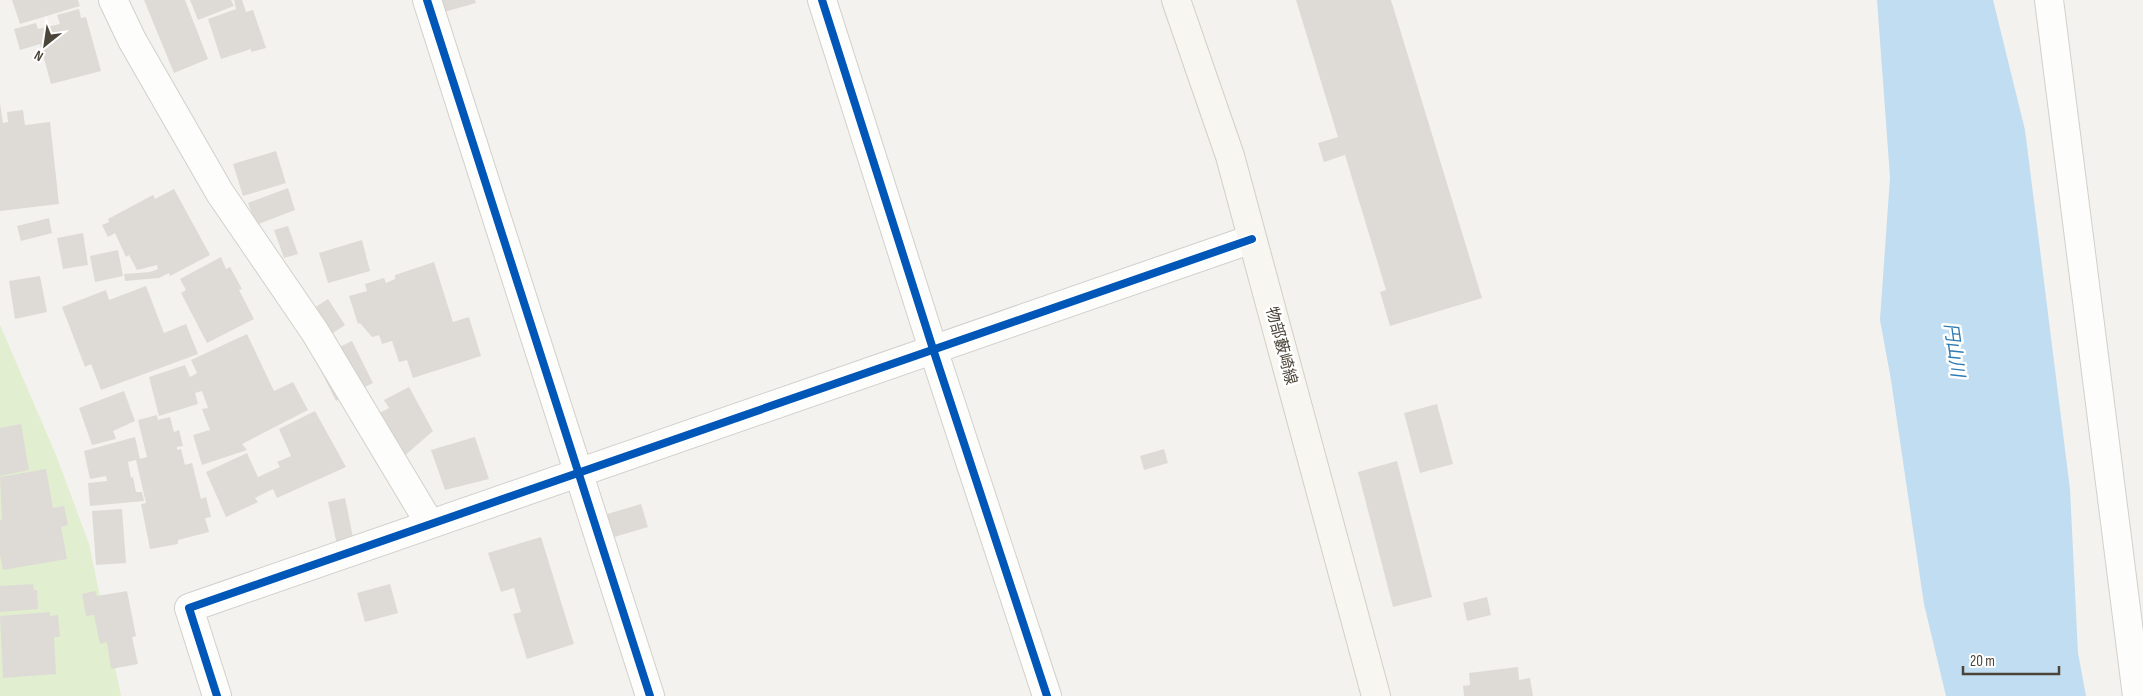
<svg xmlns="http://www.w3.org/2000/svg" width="2143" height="696" viewBox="0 0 2143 696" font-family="'Sofia Sans Condensed','Noto Sans JP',sans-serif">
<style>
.green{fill:#e1eecf}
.water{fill:#c0ddf1}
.building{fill:#dedbd6}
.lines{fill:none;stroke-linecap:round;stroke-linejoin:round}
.minor-casing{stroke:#d2d0cb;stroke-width:30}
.secondary-casing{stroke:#d3cfc5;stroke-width:30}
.minor{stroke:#fdfdfc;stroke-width:28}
.secondary{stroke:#f7f6f1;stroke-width:28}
.cycleway-casing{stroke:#fff;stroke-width:11}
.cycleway{stroke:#0057b8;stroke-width:8}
.labels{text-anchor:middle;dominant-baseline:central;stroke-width:5;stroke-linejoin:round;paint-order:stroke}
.street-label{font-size:16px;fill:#4b4439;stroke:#fff}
.water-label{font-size:18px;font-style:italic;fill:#2e7ab2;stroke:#fff}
</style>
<rect width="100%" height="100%" fill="#f4f2ee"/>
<path class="green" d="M0 325 56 455 89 544 121 696H0Z"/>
<path class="water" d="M1877 0H1993L2025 130 2070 489 2078 653 2086 696H1946L1924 604 1891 380 1880 320 1890 177Z"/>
<g class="building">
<path d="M12 0H78L80 6 20 24Z"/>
<path d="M144 0H185L208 59 174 73Z"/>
<path d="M190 0H231L234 6 198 20Z"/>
<path d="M234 0H242L246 12 253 10 266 48 251 52V49L221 59 208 19 236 9Z"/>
<path d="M433 0H475L476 3 437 14Z"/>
<path d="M1296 0H1391L1482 298 1390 326 1380 292 1386 290 1345 155 1324 162 1318 143 1338 137Z"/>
<path d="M79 9 81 18 86 17 101 71 51 84 40 44 20 50 14 29 36 23 38 29 60 24 57 15Z"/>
<path d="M0 103 3 123 8 122 7 112 23 110 25 125 50 122 59 204 0 211Z"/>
<path d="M276 151 286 183 243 196 233 164Z"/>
<path d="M288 188 295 210 256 225 248 203Z"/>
<path d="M174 189 210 255 170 276 169 273 159 278 125 281 124 274 150 272 158 269 157 265 137 270 129 255 126 257 115 233 108 237 102 225 109 222 108 219 153 195 155 199Z"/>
<path d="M49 218 52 233 21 241 17 226Z"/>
<path d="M288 226 298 254 284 258 274 230Z"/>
<path d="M83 233 88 265 63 269 57 238Z"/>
<path d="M362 240 370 271 328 283 319 253Z"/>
<path d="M118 250 123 276 95 282 90 256Z"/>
<path d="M221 257 226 269 230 267 242 289 239 290 254 319 207 343 181 293 186 290 180 279Z"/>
<path d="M434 262 453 322 469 317 481 356 413 378 407 360 399 362 392 341 382 344 379 335 372 337 360 323 358 324 349 296 367 291 365 284 384 278 386 283 395 279V275Z"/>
<path d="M40 276 47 312 15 319 9 281Z"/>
<path d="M146 286 164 333 186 324 198 354 101 390 91 364 85 367 62 307 106 290 109 300Z"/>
<path d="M328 299 345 325 309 349 292 322Z"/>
<path d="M247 334 274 391 293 382 308 410 242 444 247 450 202 465 193 435 210 430 202 409 208 408 202 391 195 393 198 404 159 416 149 377 185 365 190 377 197 373 191 360Z"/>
<path d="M352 341 373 383 336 401 315 359Z"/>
<path d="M409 387 433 431 395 464 376 415 389 408 384 400Z"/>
<path d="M124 391 135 421 113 431 116 439 92 445 79 408Z"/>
<path d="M1437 404 1453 464 1420 473 1404 413Z"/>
<path d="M315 411 346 467 277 498 273 489 255 498 258 502 226 517 206 472 247 453 258 477 280 467 277 462 291 456 279 429Z"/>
<path d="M157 415 158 420 170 417 174 432 179 430 183 446 177 447V450L181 449 185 465 192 463 201 499 206 497 211 517 205 518 209 532 178 540V544L150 549 141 504 146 503 136 460 128 462 131 478 133 477 136 492H142L144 501 90 506 88 483 107 481 106 476 90 479 84 451 135 437 140 459 147 457 138 420Z"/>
<path d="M21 424 29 470 0 476V428Z"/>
<path d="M475 437 489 479 445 490 431 450Z"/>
<path d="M1164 449 1168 463 1144 470 1140 456Z"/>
<path d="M1397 461 1432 597 1393 607 1358 472Z"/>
<path d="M46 469 53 508 64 506 68 525 61 527 67 559 3 570 0 555V520H2L0 477Z"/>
<path d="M345 498 354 542 337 545 328 502Z"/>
<path d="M641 504 648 527 594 543 587 520Z"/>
<path d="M122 509 126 563 96 565 92 511Z"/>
<path d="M541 537 574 644 527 659 513 614 521 612 514 588 501 592 488 553Z"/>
<path d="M33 584 34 590H37L38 609 0 612V586Z"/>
<path d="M390 584 398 613 365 622 357 593Z"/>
<path d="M95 591 97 596 127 591 136 636 132 637 138 664 111 669 107 642 100 644 94 615 86 616 82 594Z"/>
<path d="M1487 597 1491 615 1467 621 1463 603Z"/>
<path d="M50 612V616L58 615 60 637H54L56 674 3 678 0 616Z"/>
<path d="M1518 667 1519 680 1530 678 1533 696H1464L1463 686 1470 685 1469 673Z"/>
</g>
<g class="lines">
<defs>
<g id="minor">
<path d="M113 0 132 40 220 193 315 332 430 524"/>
<path d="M427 0 650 696"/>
<path d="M822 0 933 349 1047 696"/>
<path d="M2049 0 2137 696"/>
<path d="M217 696 189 608 1252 239"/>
</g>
<path id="secondary" d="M1176 0 1230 156 1376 696"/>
</defs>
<use href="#minor" class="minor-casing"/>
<use href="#secondary" class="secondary-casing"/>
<use href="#minor" class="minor"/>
<use href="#secondary" class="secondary"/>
<defs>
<g id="cycleway">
<path d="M427 0 650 696"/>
<path d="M822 0 933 349 1047 696"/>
<path d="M217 696 189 608 1252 239"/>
</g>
</defs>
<use href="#cycleway" class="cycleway-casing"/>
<use href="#cycleway" class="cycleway"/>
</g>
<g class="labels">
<g class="street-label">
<text transform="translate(1281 346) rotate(75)">物部藪崎線</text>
</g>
<g class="water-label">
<text transform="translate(1954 350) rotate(82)">円山川</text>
</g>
</g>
<g transform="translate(45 45) rotate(210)" stroke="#ffffff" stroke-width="4" paint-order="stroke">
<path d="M0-4L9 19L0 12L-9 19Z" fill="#4b4439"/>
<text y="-8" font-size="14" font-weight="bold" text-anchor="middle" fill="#4b4439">N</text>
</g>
<path d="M1963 666v8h96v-8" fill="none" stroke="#4b4439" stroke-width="2.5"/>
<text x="1970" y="666" font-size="15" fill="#4b4439" stroke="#ffffff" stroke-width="4" paint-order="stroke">20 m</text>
</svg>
